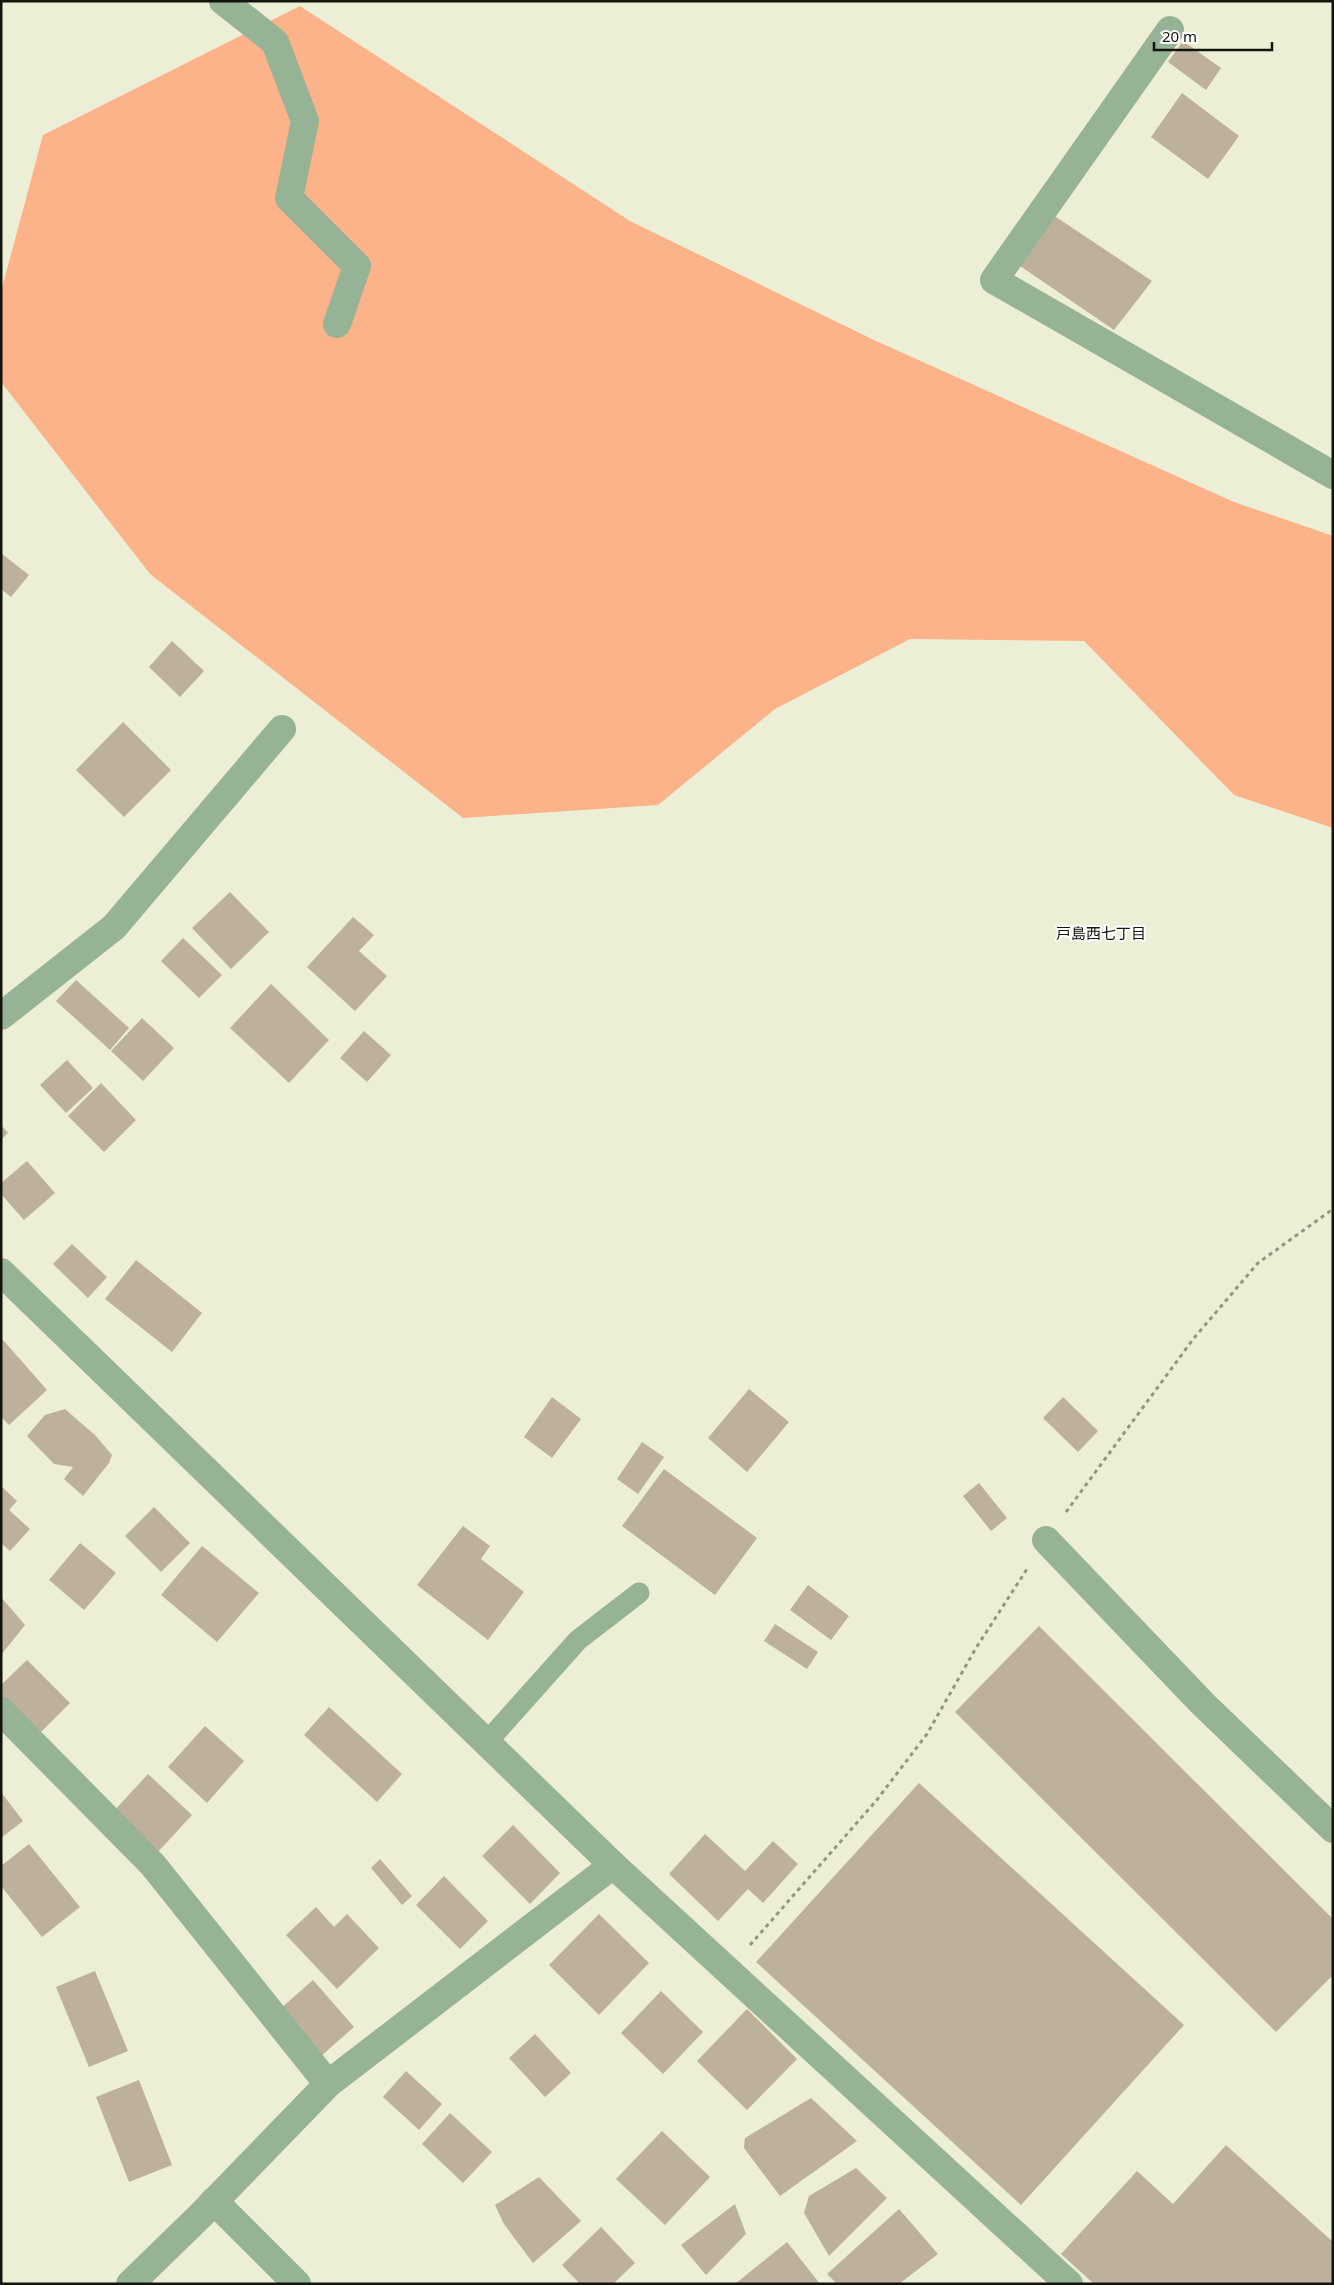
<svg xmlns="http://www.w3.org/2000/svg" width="1334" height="2285" viewBox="0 0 1334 2285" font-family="'Noto Sans','Noto Sans JP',sans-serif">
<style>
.green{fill:#fdb38a}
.building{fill:#beb19b}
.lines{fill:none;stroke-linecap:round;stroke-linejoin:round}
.path{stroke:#949683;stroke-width:3;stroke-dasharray:4 4;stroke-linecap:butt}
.lane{stroke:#97b395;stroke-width:21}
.street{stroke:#97b395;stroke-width:28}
.labels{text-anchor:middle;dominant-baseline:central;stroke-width:4;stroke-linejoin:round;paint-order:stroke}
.neighbourhood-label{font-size:15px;fill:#13140b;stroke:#fff}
</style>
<rect width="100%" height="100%" fill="#ecefd5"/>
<path class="green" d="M300 6 630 221 874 340 1234 502 1333 536V828L1234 795 1084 641 910 639 775 709 658 805 463 818 150 574 1 382V292L43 135Z"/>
<g class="building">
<path d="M1183 41 1221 68 1206 90 1168 62Z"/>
<path d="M1182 93 1239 136 1208 179 1151 137Z"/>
<path d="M1053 215 1152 281 1114 330 1020 266Z"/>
<path d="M2 554 29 575 11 597 1 589Z"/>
<path d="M172 641 204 671 180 697 149 667Z"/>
<path d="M123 722 171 770 124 817 76 770Z"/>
<path d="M230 892 269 932 231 969 192 928Z"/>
<path d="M353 917 374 935 359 951 387 976 355 1011 307 967Z"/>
<path d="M183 938 222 975 199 998 161 961Z"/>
<path d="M76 980 129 1028 110 1050 56 1001Z"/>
<path d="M271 984 329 1040 289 1083 230 1028Z"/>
<path d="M142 1018 174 1048 143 1081 111 1051Z"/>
<path d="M364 1031 391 1055 367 1082 340 1058Z"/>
<path d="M67 1060 93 1088 66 1113 40 1085Z"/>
<path d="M101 1083 136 1120 104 1152 68 1116Z"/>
<path d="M1 1125 8 1133 1 1140Z"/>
<path d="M27 1161 55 1193 24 1220 1 1194V1183Z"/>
<path d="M72 1244 107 1277 88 1298 53 1264Z"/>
<path d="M136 1260 202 1313 172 1352 105 1299Z"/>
<path d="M3 1340 47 1390 9 1425 1 1417V1342Z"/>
<path d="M749 1389 789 1422 747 1472 708 1438Z"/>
<path d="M552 1397 581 1419 552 1458 524 1437Z"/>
<path d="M1063 1397 1098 1431 1078 1452 1043 1418Z"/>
<path d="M65 1409 96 1436 112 1455 109 1463 83 1496 64 1479 73 1467 54 1464 27 1436 45 1415Z"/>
<path d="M642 1442 664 1457 638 1494 617 1479Z"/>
<path d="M664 1469 757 1538 715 1595 622 1526Z"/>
<path d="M979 1483 1007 1518 991 1531 963 1496Z"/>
<path d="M1 1486 17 1501 9 1510 30 1529 10 1551 1 1543Z"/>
<path d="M154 1507 190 1543 161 1572 125 1536Z"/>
<path d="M463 1526 490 1546 481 1559 524 1592 488 1640 417 1585Z"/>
<path d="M80 1543 116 1573 84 1610 49 1580Z"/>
<path d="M202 1546 259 1593 217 1642 161 1595Z"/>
<path d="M808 1585 849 1616 831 1640 790 1610Z"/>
<path d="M1 1597 25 1625 1 1655Z"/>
<path d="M775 1624 818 1652 807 1669 764 1641Z"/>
<path d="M1039 1626 1333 1919V1975L1276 2032 955 1712Z"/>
<path d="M27 1660 70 1703 39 1734 1 1696V1685Z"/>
<path d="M329 1707 402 1774 377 1802 304 1735Z"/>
<path d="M205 1726 244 1761 207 1803 168 1767Z"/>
<path d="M148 1774 192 1815 157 1853 113 1812Z"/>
<path d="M919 1783 1184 2025 1021 2205 756 1962Z"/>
<path d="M1 1792 23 1821 1 1838Z"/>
<path d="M513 1825 560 1873 530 1904 482 1856Z"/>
<path d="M705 1834 745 1871 773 1841 798 1864 763 1903 748 1889 718 1921 669 1874Z"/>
<path d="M29 1844 80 1907 42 1937 1 1886V1866Z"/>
<path d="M380 1859 412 1896 402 1905 371 1868Z"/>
<path d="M444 1876 488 1921 460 1949 416 1905Z"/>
<path d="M316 1907 334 1927 347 1914 379 1948 337 1989 286 1935Z"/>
<path d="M599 1914 649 1963 599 2015 549 1965Z"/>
<path d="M95 1971 128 2051 89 2067 56 1987Z"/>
<path d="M313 1980 354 2027 321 2056 280 2009Z"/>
<path d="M661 1991 703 2032 663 2074 621 2033Z"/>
<path d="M747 2009 797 2059 747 2110 697 2061Z"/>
<path d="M535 2034 571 2073 545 2097 509 2058Z"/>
<path d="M406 2071 442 2104 419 2130 383 2097Z"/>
<path d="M139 2080 172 2165 129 2182 96 2097Z"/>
<path d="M811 2098 857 2141 780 2196 744 2148 745 2138Z"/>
<path d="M450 2113 492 2152 463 2183 422 2144Z"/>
<path d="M662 2131 710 2177 665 2225 616 2179Z"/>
<path d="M1226 2145 1333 2242V2284H1094L1061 2254 1137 2171 1173 2204Z"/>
<path d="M856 2168 887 2198 829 2256 804 2213 809 2196Z"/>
<path d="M539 2177 581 2221 533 2263 504 2224 495 2205Z"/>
<path d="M735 2204 746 2234 706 2275 681 2245Z"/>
<path d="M899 2209 938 2254 899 2284H837L827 2274Z"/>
<path d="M601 2227 635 2263 613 2284H580L562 2265Z"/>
<path d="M787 2242 820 2284H735Z"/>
</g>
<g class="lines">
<g class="path">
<path d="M1066 1512 1194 1338 1258 1263 1333 1209"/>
<path d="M750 1945 876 1801 927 1734 976 1648 1027 1569"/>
</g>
<path class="lane" d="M486 1743 578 1640 639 1593"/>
<g class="street">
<path d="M223 1 275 42 305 121 289 198 357 266 337 324"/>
<path d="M1170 30 994 280 1333 475"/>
<path d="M1 1016 114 927 282 729"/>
<path d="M1 1272 613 1865 1069 2284"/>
<path d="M1046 1540 1203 1704 1333 1829"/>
<path d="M1 1711 153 1865 328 2084"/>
<path d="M214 2201 297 2284"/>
<path d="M130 2284 201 2215 328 2084 613 1865"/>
</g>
</g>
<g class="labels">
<g class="neighbourhood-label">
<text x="1101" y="933">戸島西七丁目</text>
</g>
</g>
<rect width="1334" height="2285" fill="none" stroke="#13140b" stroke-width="5"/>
<path d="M1154 42v8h118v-8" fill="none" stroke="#13140b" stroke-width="2.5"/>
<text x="1162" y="42" font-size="15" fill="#13140b" stroke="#ffffff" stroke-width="4" paint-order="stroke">20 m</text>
</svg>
